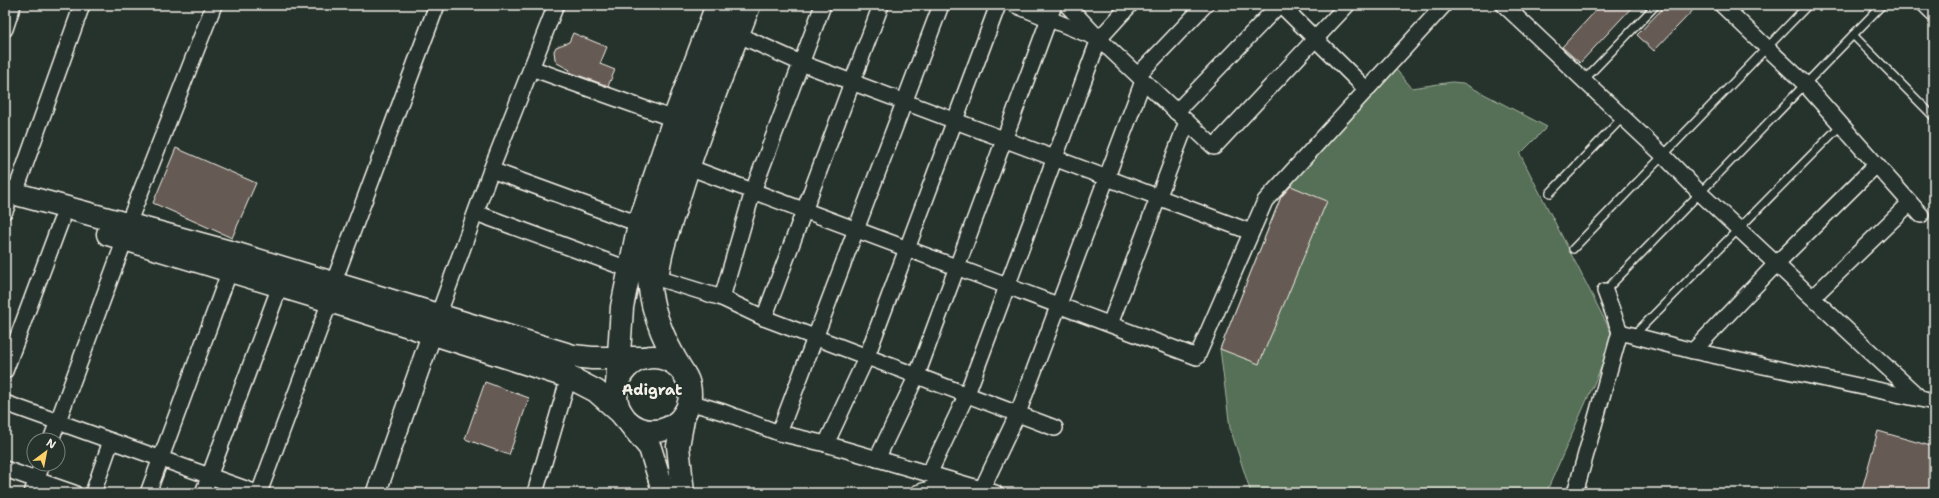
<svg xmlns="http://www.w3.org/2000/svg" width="1939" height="498" viewBox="0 0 1939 498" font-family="'Shantell Sans',sans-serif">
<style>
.green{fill:#557056;stroke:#a4b09f}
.building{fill:#665a54;stroke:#f4f1e8}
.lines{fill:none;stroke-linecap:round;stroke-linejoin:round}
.service-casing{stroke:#f4f1e8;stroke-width:10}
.minor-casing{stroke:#f4f1e8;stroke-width:18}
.tertiary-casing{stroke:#f4f1e8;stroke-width:22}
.primary-casing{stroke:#f4f1e8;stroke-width:25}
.trunk-casing{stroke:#f4f1e8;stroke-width:25}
.service{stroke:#26332d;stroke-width:7}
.minor{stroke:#26332d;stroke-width:15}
.tertiary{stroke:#26332d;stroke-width:19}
.primary{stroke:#26332d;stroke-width:22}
.trunk{stroke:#26332d;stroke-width:22}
.labels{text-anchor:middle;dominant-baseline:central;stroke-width:4;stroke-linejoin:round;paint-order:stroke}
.district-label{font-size:15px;font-weight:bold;fill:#f4f1e8;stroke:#26332d}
</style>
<rect width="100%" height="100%" fill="#26332d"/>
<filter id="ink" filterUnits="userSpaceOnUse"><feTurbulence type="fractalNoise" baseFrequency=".025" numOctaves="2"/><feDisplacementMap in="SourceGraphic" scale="8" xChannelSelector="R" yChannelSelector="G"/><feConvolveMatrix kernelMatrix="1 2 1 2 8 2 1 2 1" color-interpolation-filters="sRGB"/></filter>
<g filter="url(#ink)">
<path class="green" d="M1393 66 1412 88 1452 82 1463 83 1547 127 1520 154 1614 338 1546 493H1251L1230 428 1220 349 1286 184Z"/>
<g class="building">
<path d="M1601 5H1634L1580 63 1562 47Z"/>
<path d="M1666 5H1698L1654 51 1637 35Z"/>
<path d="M573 33 607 47 600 64 615 70 608 86 569 72 570 70 557 63 555 59 554 51 556 47 569 42Z"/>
<path d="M176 148 256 183 232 238 153 203Z"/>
<path d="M1291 186 1327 201 1259 364 1220 349 1281 197Z"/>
<path d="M485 382 529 398 509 455 465 439Z"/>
<path d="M1878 431 1934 447V478L1930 493H1861Z"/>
</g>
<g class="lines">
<defs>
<g id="service">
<path d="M1853 35 1934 117"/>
<path d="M1584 80 1656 5"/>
<path d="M1550 193 1623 117"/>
<path d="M1573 249 1808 5"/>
<path d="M1605 291 1882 5"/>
<path d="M1634 335 1841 125"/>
</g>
<g id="minor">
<path d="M1015 5 1094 37"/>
<path d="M1067 5 1099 39 1214 147 1347 5"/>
<path d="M1281 5 1367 90"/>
<path d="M1504 5 1663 155 1700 193 1921 399"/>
<path d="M1722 5 1804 83 1921 215"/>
<path d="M1925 5 1934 14"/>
<path d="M5 29 13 5"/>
<path d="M741 36 801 63 1251 232"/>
<path d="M531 68 682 122"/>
<path d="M1138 75 1205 5"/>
<path d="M1176 112 1279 5"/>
<path d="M691 168 1197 357 1265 201 1444 5"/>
<path d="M491 170 639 224"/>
<path d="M15 193 82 5"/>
<path d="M5 211 7 206"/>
<path d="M476 213 628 269 722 298 764 318 1055 428"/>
<path d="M661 278C663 252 673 227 681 202 701 135 728 70 753 5"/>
<path d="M1605 291 1620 332"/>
<path d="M1813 297 1910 203"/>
<path d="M722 298 753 191 823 5"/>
<path d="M438 316 491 170 556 5"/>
<path d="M764 318 881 5"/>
<path d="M1110 324 1187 122"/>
<path d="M1693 351 1777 263 1876 165"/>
<path d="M5 371 61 221"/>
<path d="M689 402 723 412 779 433 826 444 995 493"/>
<path d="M5 403 257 493"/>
<path d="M779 433 941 5"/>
<path d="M51 440 125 239 128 224 214 5"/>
<path d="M826 444 867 356 998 5"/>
<path d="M877 459 917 375 1054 5"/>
<path d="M5 469 74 493"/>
<path d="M929 474 967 394 1099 39 1130 5"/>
<path d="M982 489 1018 413 1143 81"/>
<path d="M32 493 42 464"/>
<path d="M93 493 111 441"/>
<path d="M148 493 230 270"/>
<path d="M203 493 280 286"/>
<path d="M259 493 330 301 333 284 437 5"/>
<path d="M535 493 569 377"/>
<path d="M917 493 954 481"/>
<path d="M1575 493 1620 332 1693 351 1934 402"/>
</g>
<path id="tertiary" d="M376 493 437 319"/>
<g id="primary">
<path d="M5 191 234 253 573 356 592 358H645"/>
<path d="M108 234 330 301 569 377 596 391 622 414"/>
</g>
<g id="trunk">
<circle cx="653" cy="394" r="37"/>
<path d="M683 372C662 339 646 301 649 260 650 236 663 210 671 188 692 126 715 66 738 5"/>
<path d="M617 386 622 307 639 224 674 119 717 5"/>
<path d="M630 424 650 448 664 493"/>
<path d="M683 493 678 446 684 414"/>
</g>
</defs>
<use href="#service" class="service-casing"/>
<use href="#minor" class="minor-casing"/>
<use href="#tertiary" class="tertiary-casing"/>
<use href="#primary" class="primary-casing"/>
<use href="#trunk" class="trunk-casing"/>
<use href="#service" class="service"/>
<use href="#minor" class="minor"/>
<use href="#tertiary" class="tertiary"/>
<use href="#primary" class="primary"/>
<use href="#trunk" class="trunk"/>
</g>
</g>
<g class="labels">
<g class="district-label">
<text x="652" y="390">Adigrat</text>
</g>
</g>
<rect width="1939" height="498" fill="none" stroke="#26332d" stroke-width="20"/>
<rect x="10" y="10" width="1919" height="478" fill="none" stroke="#f4f1e8" stroke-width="1.5" filter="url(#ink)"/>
<g transform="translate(46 452) rotate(32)"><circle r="19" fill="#26332d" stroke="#787f78"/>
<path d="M0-3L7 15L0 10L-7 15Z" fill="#ffd166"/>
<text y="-6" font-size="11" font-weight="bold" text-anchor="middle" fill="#f4f1e8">N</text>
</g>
</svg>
